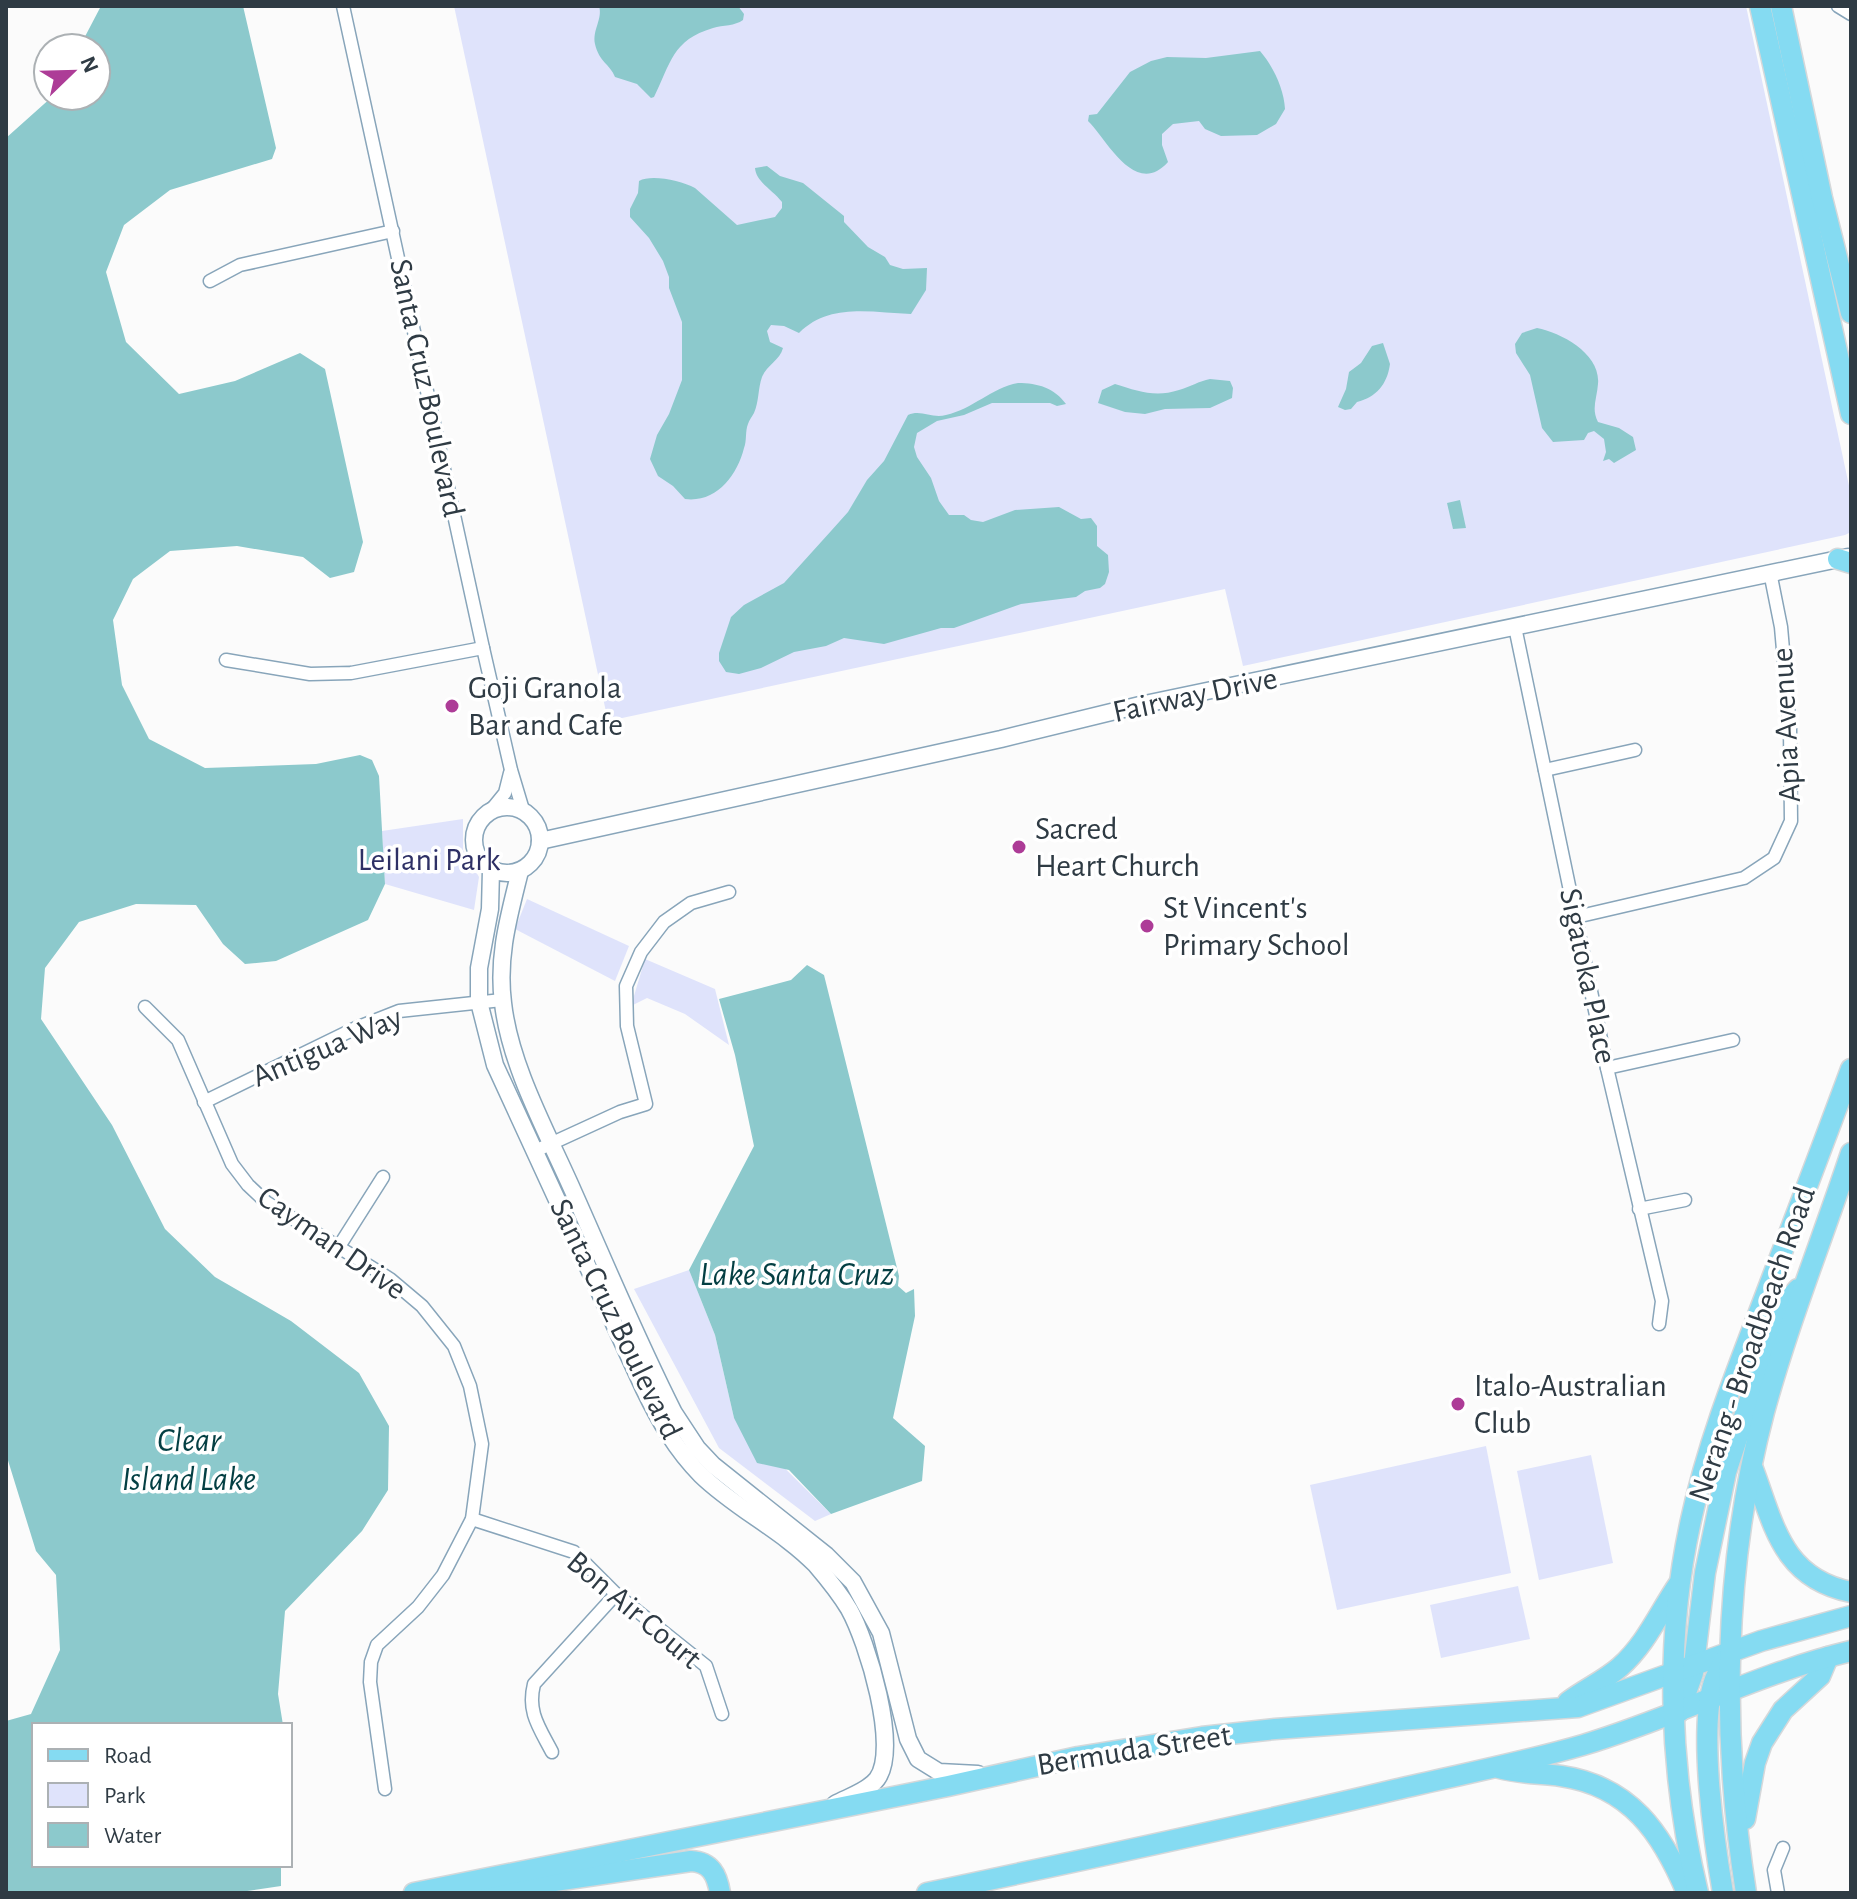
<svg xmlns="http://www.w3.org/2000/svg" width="1857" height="1899" viewBox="0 0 1857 1899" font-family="'Alegreya Sans',sans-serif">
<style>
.green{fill:#dfe3fb}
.water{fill:#8cc9cc}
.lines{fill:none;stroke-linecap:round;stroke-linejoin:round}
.minor-casing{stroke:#88a5ba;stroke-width:15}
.tertiary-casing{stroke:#88a5ba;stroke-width:19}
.primary-casing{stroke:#d5d8da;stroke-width:23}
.minor{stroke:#fff;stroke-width:12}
.tertiary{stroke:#fff;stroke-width:16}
.primary{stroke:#85dbf2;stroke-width:20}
.poi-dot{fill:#ad3c97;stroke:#fff;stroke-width:3}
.labels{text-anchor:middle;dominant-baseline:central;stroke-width:7;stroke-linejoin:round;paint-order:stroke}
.street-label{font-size:32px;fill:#2f3b44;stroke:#fff}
.poi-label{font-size:32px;fill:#2f3b44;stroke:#fff;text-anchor:start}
.park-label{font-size:32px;fill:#2e3065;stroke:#fff}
.water-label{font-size:34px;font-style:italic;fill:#043f43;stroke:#fff}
</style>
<rect width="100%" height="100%" fill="#fbfbfb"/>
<g class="green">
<path d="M454 6H1746L1851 495V532L1845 535 1243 666 1225 589 608 721Z"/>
<path d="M463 819V850L479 877 474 910 385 884 382 831Z"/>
<path d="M527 899 629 946 615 981 515 929Z"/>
<path d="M645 959 715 989 729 1045 685 1014 647 998 631 1006Z"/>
<path d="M689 1270 715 1335 734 1418 831 1514 815 1521 719 1448 634 1289Z"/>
<path d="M1486 1446 1511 1573 1337 1610 1310 1485Z"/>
<path d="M1591 1455 1613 1563 1539 1580 1517 1471Z"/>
<path d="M1518 1586 1530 1639 1441 1658 1430 1605Z"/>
</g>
<g class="water">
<path d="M101 6H243L276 148 272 159 170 190 124 225 106 272 126 342 179 394 235 381 300 353 325 369 363 542 354 572 330 578 303 557 237 546 170 551 133 579 113 620 122 685 149 739 205 768 316 764 360 755 372 760 379 776 385 884 368 920 276 961 245 964 223 944 196 905 136 904 79 922 45 968 41 1019 112 1125 165 1229 215 1277 291 1321 359 1373 389 1426 388 1490 362 1531 285 1611 278 1694 283 1725H34V1865H281V1886L233 1893H6V1721L31 1714 60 1650 56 1575 36 1551 6 1454V138L53 96H96V48H79Z"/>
<path d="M599 6H738L744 14 743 20C735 26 723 25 713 28 672 40 671 63 654 97L651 98 637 84 615 77C610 64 599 62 595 44 592 30 603 19 599 6Z"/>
<path d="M1260 51C1273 66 1284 89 1285 109L1276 124 1257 135 1221 136 1205 129 1199 121 1173 124 1162 134V145L1168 162C1135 199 1106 138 1088 121L1089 115 1097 114 1130 72 1151 61 1167 57 1206 58Z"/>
<path d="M767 166 780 176 803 183 844 216V222L868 247 885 257 890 265 903 269 927 268 926 290 911 314C873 313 830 302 799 333L784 326 771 325 767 331 770 342 783 348C780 360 767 365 762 377 758 388 759 402 754 413 752 417 749 420 748 424 745 431 747 441 744 448 737 476 716 503 685 499L673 486 658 476 650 459 657 435 669 414 682 380V322L669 288V277L663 261 649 238 630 217V209L638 193 639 181C652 174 681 181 695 188L737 225 775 217 782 208V202C773 190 756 182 755 168Z"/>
<path d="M1537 328C1562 333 1601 354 1598 384 1597 398 1591 409 1598 422L1619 428 1633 437 1636 450 1614 463 1609 459 1603 461 1606 452 1604 439 1594 431 1588 433 1584 440 1553 442 1542 428 1530 375 1516 353 1515 344 1522 333Z"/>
<path d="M1383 343 1390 364C1387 385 1376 397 1357 402L1351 409 1345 410 1338 407 1346 389 1349 372 1361 363 1372 346Z"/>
<path d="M1210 379 1230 381 1233 388 1232 398 1210 408 1165 409 1145 414 1125 412 1098 403 1102 390 1115 384C1138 391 1155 398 1179 390 1190 387 1199 381 1210 379Z"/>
<path d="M1018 383C1038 383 1054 388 1066 404L1057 406 1050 403H992L964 415 937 421 917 433 914 447 917 457 931 478 939 501 949 515H964L971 520 983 522 1015 510 1059 507 1081 519 1091 518 1097 526V546L1108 555 1109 572 1105 584 1100 588 1085 591 1076 597 1021 604 954 628H941L884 644 844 638 826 646 794 652 761 668 739 674 726 672 719 661V653L731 617 744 605 784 583 831 531 848 512 867 480 884 461 908 415C921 409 932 419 946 415 973 409 991 388 1018 383Z"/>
<path d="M1460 500 1466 528 1453 529 1447 503Z"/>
<path d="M807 965 824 975 899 1276 898 1286 906 1293 914 1289 915 1316 893 1418 925 1446 922 1481 831 1514 789 1470 757 1463 734 1418 715 1335 689 1270 754 1146 735 1055 719 999 791 980Z"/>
</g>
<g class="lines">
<defs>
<g id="minor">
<path d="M343 6 483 648 511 770 523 810"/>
<path d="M1838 6 1851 14"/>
<path d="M210 281 240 265 393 231"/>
<path d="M1515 627 1607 1068 1662 1301 1659 1324"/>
<path d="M226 660 310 674 351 673 483 648"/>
<path d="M1545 770 1635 750"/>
<path d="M492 809 505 793 510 773"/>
<path d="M1576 917 1744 878 1774 858 1791 821 1790 729 1781 627 1770 572"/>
<path d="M145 1007 178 1040 232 1164 248 1185 266 1202 390 1279 422 1306 454 1346 470 1386 482 1444 472 1519 443 1575 418 1607 377 1645 371 1662 370 1682 385 1789"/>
<path d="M1607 1068 1733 1040"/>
<path d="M204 1102 356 1028 399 1011 502 1000"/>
<path d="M535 1151 620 1112 646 1104 627 1026 626 986 641 952 664 922 691 903 729 892"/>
<path d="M1639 1209 1685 1200"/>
<path d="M338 1248 383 1177"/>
<path d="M472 1519 574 1552 616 1594 706 1666 722 1714"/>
<path d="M552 1752C539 1727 527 1712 534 1684L616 1594"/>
<path d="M1778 1893 1774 1870 1783 1848"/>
</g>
<g id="tertiary">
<circle cx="507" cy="840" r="33"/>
<path d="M540 841 1001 739 1140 705 1848 557"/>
<path d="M491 870 490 909 479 968V1002L495 1065 644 1389C659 1420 676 1450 701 1475 736 1509 782 1530 816 1565 828 1579 840 1594 849 1609 867 1641 900 1748 877 1779 868 1791 848 1797 835 1804"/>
<path d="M520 871C509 916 497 956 503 1003 510 1066 547 1132 573 1191 606 1265 637 1340 674 1413L697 1448 713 1465 826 1555 853 1582 881 1633 908 1739 918 1759 939 1772 978 1774"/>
</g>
<g id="primary">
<path d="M1760 6 1851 414"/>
<path d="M1781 6 1822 198 1851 313"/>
<path d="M1838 559 1851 563"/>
<path d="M1753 1469C1774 1525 1782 1578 1851 1592"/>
<path d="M1568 1702C1585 1689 1604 1681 1620 1667 1646 1644 1659 1613 1678 1585"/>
<path d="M1679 1712 1693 1673 1705 1573 1726 1472 1779 1311 1798 1289"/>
<path d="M1499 1768C1521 1774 1539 1773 1561 1776 1630 1786 1662 1833 1687 1893"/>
<path d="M1745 1819 1755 1763 1762 1743 1783 1710 1820 1676 1828 1657"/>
<path d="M480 1892 691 1861C711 1862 717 1875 720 1893"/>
<path d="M414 1893 948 1786 1078 1757 1202 1737 1275 1729 1578 1707 1761 1641 1851 1616"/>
<path d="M927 1893C1083 1860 1239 1827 1394 1790 1457 1775 1521 1763 1583 1745 1674 1718 1758 1673 1851 1651"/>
<path d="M1698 1893C1669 1772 1664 1642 1691 1520 1707 1446 1734 1377 1761 1307 1791 1228 1822 1148 1851 1069"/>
<path d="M1723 1893C1714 1841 1699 1734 1713 1685 1716 1673 1723 1663 1730 1652"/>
<path d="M1746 1893C1721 1735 1723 1567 1764 1412 1788 1324 1822 1240 1851 1153"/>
</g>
</defs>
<use href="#minor" class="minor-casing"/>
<use href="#tertiary" class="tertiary-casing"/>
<use href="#primary" class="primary-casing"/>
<use href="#minor" class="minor"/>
<use href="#tertiary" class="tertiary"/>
<use href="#primary" class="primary"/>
</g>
<g class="poi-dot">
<circle cx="452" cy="706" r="8"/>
<circle cx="1019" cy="847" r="8"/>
<circle cx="1147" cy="926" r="8"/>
<circle cx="1458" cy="1404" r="8"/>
</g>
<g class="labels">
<g class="street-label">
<text transform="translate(427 388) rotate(78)">Santa Cruz Boulevard</text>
<text transform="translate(1195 695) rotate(-12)">Fairway Drive</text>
<text transform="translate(1786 725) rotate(-93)">Apia Avenue</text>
<text transform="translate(1588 976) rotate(78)">Sigatoka Place</text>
<text transform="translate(327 1047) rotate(-23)">Antigua Way</text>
<text transform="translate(332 1243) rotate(35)">Cayman Drive</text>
<text transform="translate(616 1319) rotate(64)">Santa Cruz Boulevard</text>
<text transform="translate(1752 1344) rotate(-71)">Nerang - Broadbeach Road</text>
<text transform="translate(634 1610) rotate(40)">Bon Air Court</text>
<text transform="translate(1134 1750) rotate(-9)">Bermuda Street</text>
</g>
<g class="poi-label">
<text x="468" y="688">Goji Granola<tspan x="468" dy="37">Bar and Cafe</tspan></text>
<text x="1035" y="829">Sacred<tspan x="1035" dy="37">Heart Church</tspan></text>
<text x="1163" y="908">St Vincent's<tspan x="1163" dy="37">Primary School</tspan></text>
<text x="1474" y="1386">Italo-Australian<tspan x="1474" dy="37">Club</tspan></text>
</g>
<g class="park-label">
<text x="429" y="860">Leilani Park</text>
</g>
<g class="water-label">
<text x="797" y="1275">Lake Santa Cruz</text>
<text x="189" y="1441">Clear<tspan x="189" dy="39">Island Lake</tspan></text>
</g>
</g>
<rect width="1857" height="1899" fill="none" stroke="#2f3b44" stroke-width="16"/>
<rect x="32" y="1723" width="260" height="144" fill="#ffffff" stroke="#acb1b4" stroke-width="2"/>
<rect x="48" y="1749" width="40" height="12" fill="#85dbf2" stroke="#acb1b4" stroke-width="2"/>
<text x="104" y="1763" font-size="24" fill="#2f3b44">Road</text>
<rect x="48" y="1783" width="40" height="24" fill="#dfe3fb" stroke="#acb1b4" stroke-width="2"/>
<text x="104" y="1803" font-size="24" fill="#2f3b44">Park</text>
<rect x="48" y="1823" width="40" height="24" fill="#8cc9cc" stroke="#acb1b4" stroke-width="2"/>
<text x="104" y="1843" font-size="24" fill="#2f3b44">Water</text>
<g transform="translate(72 72) rotate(67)"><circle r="38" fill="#ffffff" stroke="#acb1b4" stroke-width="2"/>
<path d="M0-6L14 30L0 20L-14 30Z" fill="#ad3c97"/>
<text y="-12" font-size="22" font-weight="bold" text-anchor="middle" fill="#2f3b44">N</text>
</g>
</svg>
